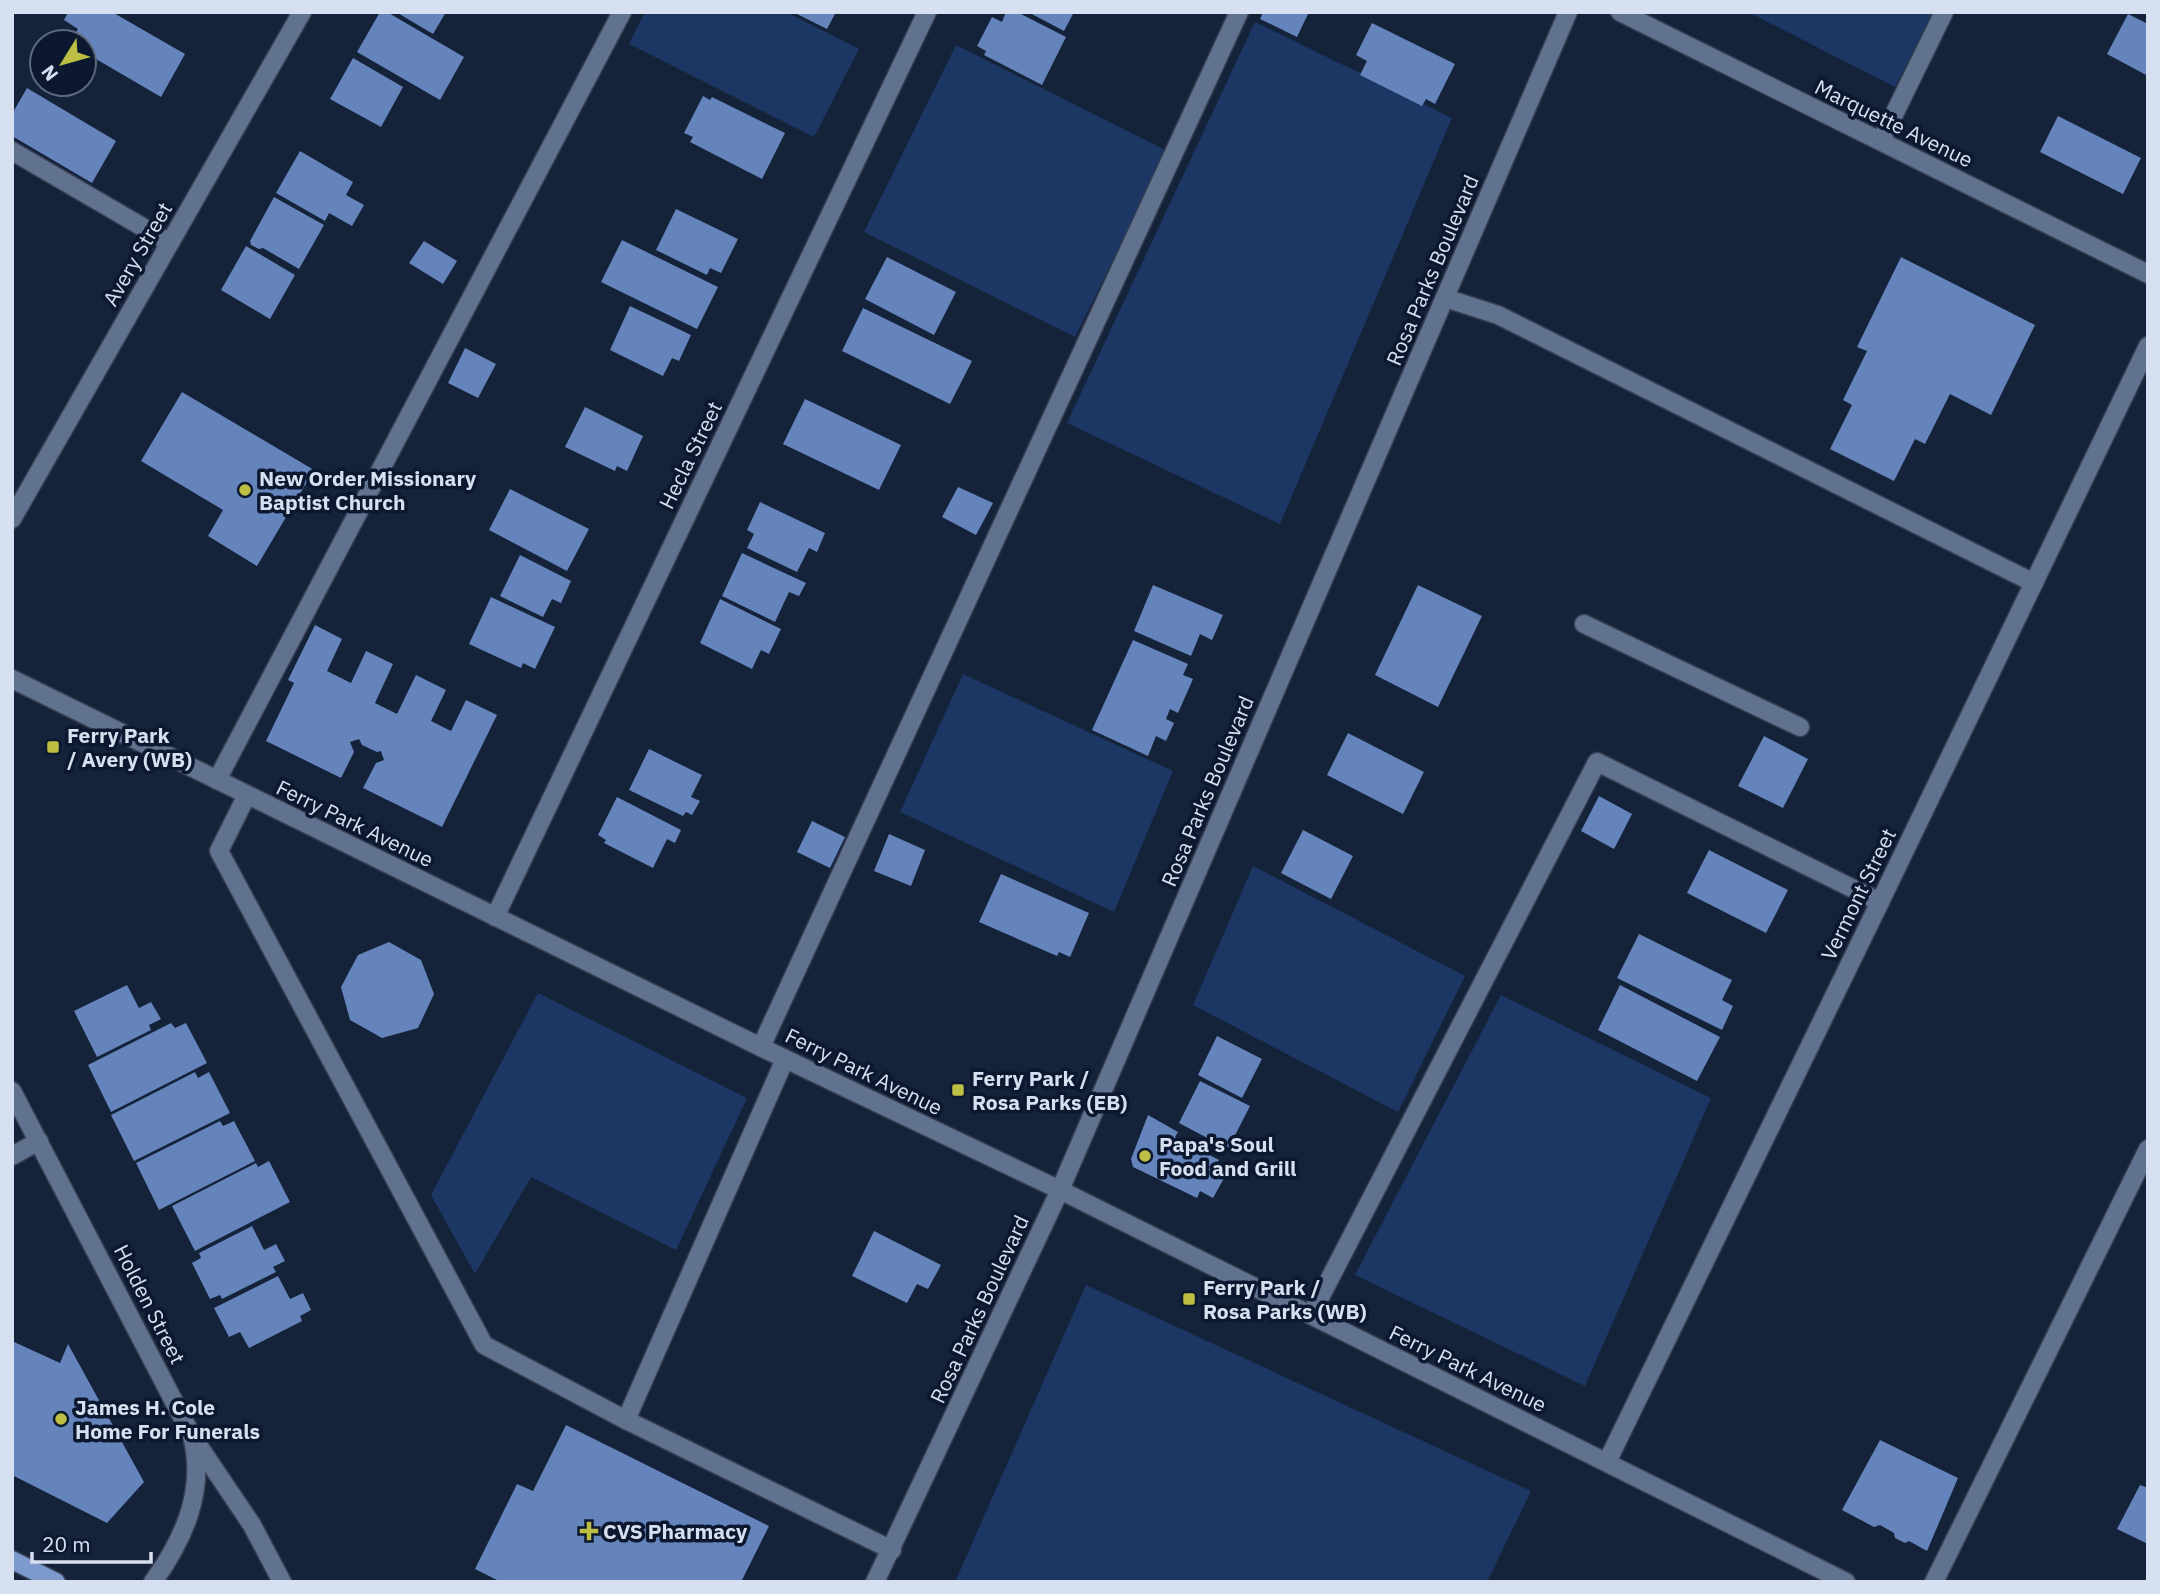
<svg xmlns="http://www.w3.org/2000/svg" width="2160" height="1594" viewBox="0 0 2160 1594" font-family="'IBM Plex Sans',sans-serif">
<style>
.green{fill:#1d3764}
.building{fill:#6484bb}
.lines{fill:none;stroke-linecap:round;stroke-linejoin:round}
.minor-casing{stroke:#353d52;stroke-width:21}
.major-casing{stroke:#353d52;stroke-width:21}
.minor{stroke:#61728f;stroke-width:18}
.major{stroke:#7c9acc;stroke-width:18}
.poi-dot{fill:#bcbf44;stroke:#0b182f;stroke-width:2.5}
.labels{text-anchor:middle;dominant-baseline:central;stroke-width:7;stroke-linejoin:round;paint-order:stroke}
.street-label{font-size:21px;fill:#d6e0f0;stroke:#0b182f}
.poi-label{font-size:21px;font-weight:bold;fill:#d6e0f0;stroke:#0b182f;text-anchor:start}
</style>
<rect width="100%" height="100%" fill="#14223a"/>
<g class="green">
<path d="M645 12H786L859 49 814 137 629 44Z"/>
<path d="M1748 12H1934L1895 87Z"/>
<path d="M1255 22 1452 118 1280 524 1067 423Z"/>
<path d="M956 45 1167 151 1075 337 864 232Z"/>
<path d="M963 674 1173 771 1114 912 900 812Z"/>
<path d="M1253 866 1465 976 1398 1112 1193 1005Z"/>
<path d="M538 993 747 1098 676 1250 531 1177 475 1274 431 1195Z"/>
<path d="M1501 995 1711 1098 1585 1386 1355 1275Z"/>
<path d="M1086 1285 1531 1491 1487 1582H955Z"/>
</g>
<g class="building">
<path d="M68 12H112L185 54 161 97 84 52V42H70L78 29 64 20Z"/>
<path d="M380 12H387L464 57 440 100 357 52Z"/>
<path d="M396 12H446L433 34Z"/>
<path d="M793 12H836L827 29Z"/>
<path d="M1006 12H1017L1066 37 1042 85 984 55 986 51 977 46 992 17 1002 22Z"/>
<path d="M1028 12H1074L1064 31Z"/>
<path d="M1263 12H1309L1297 37 1260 19Z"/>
<path d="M2128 14 2148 24V76L2107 54Z"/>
<path d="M1372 23 1455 64 1435 104 1426 99 1422 106 1360 75 1367 61 1356 55Z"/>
<path d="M353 58 403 87 381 127 330 99Z"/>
<path d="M27 88 116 141 92 183 12 136V114Z"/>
<path d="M703 96 710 100 712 97 785 133 762 179 690 142 693 137 684 133Z"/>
<path d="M2058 116 2141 158 2123 194 2040 152Z"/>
<path d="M300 151 353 182 346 195 364 205 352 226 329 213 325 221 276 193Z"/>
<path d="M274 197 324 225 299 269 263 248 259 249 251 245 250 241Z"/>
<path d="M676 209 738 239 721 273 710 268 707 275 656 250Z"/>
<path d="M622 240 718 287 697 329 601 282Z"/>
<path d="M424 241 457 261 443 284 409 263Z"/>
<path d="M246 246 295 275 270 319 221 290Z"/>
<path d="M887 257 956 292 934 335 865 299Z"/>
<path d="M1901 257 2035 325 1991 415 1950 394 1925 444 1915 439 1894 481 1830 449 1852 405 1843 400 1867 351 1857 347Z"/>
<path d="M630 306 691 335 679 361 672 358 663 376 610 350Z"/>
<path d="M863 308 972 361 950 404 842 351Z"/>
<path d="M465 348 496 364 478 398 448 383Z"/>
<path d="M182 392 314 470 257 566 208 536 223 510 141 461Z"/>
<path d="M805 399 901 445 879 490 783 444Z"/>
<path d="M585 407 643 436 627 471 617 466 615 471 565 447Z"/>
<path d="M958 487 993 503 976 535 942 517Z"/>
<path d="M510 489 589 529 567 571 489 530Z"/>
<path d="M760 502 825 533 817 552 809 548 797 572 747 548 754 534 747 530Z"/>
<path d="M742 553 806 583 799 596 789 592 775 622 722 596Z"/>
<path d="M520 555 571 581 561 603 552 599 543 617 500 596Z"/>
<path d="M1153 585 1223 615 1212 640 1200 634 1191 656 1134 631Z"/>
<path d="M1418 585 1482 616 1438 707 1375 675Z"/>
<path d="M491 597 555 627 535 669 523 663 521 668 469 644Z"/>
<path d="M720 599 781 629 769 654 761 650 752 669 700 643Z"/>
<path d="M315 625 342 639 327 671 351 683 366 651 393 664 375 703 397 714 416 675 446 690 431 721 451 731 466 700 497 715 442 827 363 788 376 763 384 760 381 751 377 752 362 745 359 739 350 742 354 752 341 778 266 741 294 683 288 680Z"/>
<path d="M1133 640 1188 664 1183 675 1193 679 1178 713 1170 709 1166 719 1174 723 1166 741 1156 736 1148 756 1092 730Z"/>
<path d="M1348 733 1424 772 1403 814 1327 775Z"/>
<path d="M1764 736 1808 759 1783 808 1738 786Z"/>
<path d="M649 749 702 775 691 797 700 801 692 815 686 812 683 816 629 790Z"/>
<path d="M1599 796 1632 814 1614 849 1581 831Z"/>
<path d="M617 797 681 830 675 843 667 839 653 868 604 843 606 840 598 835Z"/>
<path d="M812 821 845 837 830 868 797 852Z"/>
<path d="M1303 830 1353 856 1331 899 1281 873Z"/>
<path d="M889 834 925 850 911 886 874 871Z"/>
<path d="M1709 850 1788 890 1766 933 1687 893Z"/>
<path d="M1001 874 1089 913 1070 957 1059 952 1057 956 979 922Z"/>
<path d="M1639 934 1732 980 1722 1000 1733 1006 1722 1030 1617 978Z"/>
<path d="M389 942 421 960 434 994 418 1028 382 1038 350 1020 341 987 358 955Z"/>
<path d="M127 985 139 1008 151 1002 161 1019 149 1025 151 1030 97 1057 74 1011Z"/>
<path d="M1620 985 1720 1037 1697 1081 1598 1030Z"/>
<path d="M171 1023 175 1028 186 1023 207 1063 111 1112 88 1065Z"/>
<path d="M1217 1036 1262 1059 1242 1098 1198 1075Z"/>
<path d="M195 1072 198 1078 209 1072 230 1113 134 1161 111 1115Z"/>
<path d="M1200 1081 1250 1106 1228 1149 1179 1123Z"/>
<path d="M1148 1115 1178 1132 1175 1137 1219 1160 1216 1165 1228 1171 1213 1198 1200 1191 1197 1198 1133 1167 1131 1159Z"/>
<path d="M220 1121 223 1126 234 1121 255 1161 159 1210 136 1163Z"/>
<path d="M269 1161 290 1202 195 1251 172 1206 256 1163 258 1167Z"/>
<path d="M252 1226 264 1250 276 1244 285 1261 273 1267 276 1272 222 1299 220 1295 210 1299 192 1263 201 1258 199 1253Z"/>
<path d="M874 1231 941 1265 928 1289 917 1284 907 1303 852 1276Z"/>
<path d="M278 1276 290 1299 303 1293 311 1310 300 1316 302 1321 249 1348 240 1332 229 1337 214 1308Z"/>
<path d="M12 1341 60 1363 68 1344 144 1482 107 1523 12 1475Z"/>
<path d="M566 1425 769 1526 741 1582H501L475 1569 517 1484 533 1491Z"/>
<path d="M1880 1440 1958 1478 1927 1551 1909 1541 1905 1543 1895 1538 1894 1533 1880 1525 1874 1527 1842 1510Z"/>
<path d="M2140 1485 2148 1488V1544L2117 1529Z"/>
</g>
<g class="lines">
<defs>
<g id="minor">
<path d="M1620 12 2148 274"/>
<path d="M1881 141 1944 12"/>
<path d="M12 151 170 243"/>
<path d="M1445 298 1498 315 2034 583"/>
<path d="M12 519 302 12"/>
<path d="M1584 624 1800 727"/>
<path d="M12 679 777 1055 1060 1190 1846 1582"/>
<path d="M217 780 622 12"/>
<path d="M247 795 219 851 484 1345 626 1420 892 1550"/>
<path d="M495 917 927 12"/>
<path d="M761 1047 1239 12"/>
<path d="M12 1091 192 1436C206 1490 184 1539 153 1582"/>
<path d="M12 1156 39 1141"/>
<path d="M1311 1315 1597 762 1880 902"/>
<path d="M626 1420 785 1059"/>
<path d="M196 1442 252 1525 282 1582"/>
<path d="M1607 1462 1880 902 2148 346"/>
<path d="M875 1582 1060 1190 1568 12"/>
<path d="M1934 1582 2148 1149"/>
</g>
<path id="major" d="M12 1560 56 1582"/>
</defs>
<use href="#minor" class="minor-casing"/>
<use href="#major" class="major-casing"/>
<use href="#minor" class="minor"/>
<use href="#major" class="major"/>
</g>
<g class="poi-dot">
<circle cx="245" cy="490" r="7"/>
<rect x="46" y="740" width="14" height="14" rx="3.5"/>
<rect x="951" y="1083" width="14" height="14" rx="3.5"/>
<circle cx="1145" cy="1156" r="7"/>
<rect x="1182" y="1292" width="14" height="14" rx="3.5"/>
<circle cx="61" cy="1419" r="7"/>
<path d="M585.5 1520.5h7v7h7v7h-7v7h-7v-7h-7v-7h7z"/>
</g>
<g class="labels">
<g class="street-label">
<text transform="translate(1894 123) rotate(26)">Marquette Avenue</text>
<text transform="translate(137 254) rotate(-60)">Avery Street</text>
<text transform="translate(1432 270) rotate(-67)">Rosa Parks Boulevard</text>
<text transform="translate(690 455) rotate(-64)">Hecla Street</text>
<text transform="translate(1207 791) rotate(-67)">Rosa Parks Boulevard</text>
<text transform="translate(355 823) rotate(26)">Ferry Park Avenue</text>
<text transform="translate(1858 894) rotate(-64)">Vermont Street</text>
<text transform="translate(864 1071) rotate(26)">Ferry Park Avenue</text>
<text transform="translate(150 1304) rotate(63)">Holden Street</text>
<text transform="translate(979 1309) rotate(-65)">Rosa Parks Boulevard</text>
<text transform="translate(1468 1368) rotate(26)">Ferry Park Avenue</text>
</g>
<g class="poi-label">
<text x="259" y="478">New Order Missionary<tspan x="259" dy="24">Baptist Church</tspan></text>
<text x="67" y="735">Ferry Park<tspan x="67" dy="24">/ Avery (WB)</tspan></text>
<text x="972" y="1078">Ferry Park /<tspan x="972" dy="24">Rosa Parks (EB)</tspan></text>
<text x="1159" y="1144">Papa's Soul<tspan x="1159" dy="24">Food and Grill</tspan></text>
<text x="1203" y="1287">Ferry Park /<tspan x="1203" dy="24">Rosa Parks (WB)</tspan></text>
<text x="75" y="1407">James H. Cole<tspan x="75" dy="24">Home For Funerals</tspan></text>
<text x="603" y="1531">CVS Pharmacy</text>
</g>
</g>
<rect width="2160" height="1594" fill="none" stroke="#d6e0f0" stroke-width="28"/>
<g transform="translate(63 63) rotate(233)"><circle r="33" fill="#0b182f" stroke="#5c687c" stroke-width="2"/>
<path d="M0-5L12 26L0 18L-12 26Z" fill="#bcbf44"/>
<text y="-10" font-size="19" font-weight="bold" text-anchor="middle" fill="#d6e0f0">N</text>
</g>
<path d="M32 1552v10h119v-10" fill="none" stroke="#d6e0f0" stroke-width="3.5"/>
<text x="42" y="1552" font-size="21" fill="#d6e0f0" stroke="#0b182f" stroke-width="5" paint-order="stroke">20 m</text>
</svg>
